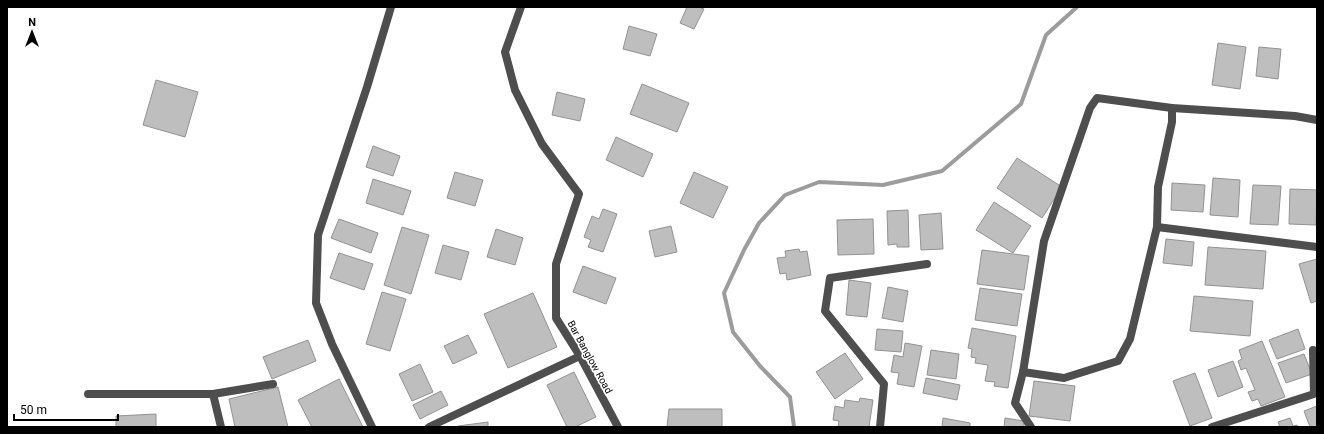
<svg xmlns="http://www.w3.org/2000/svg" width="1324" height="434" viewBox="0 0 1324 434" font-family="Roboto,sans-serif">
<style>
.lines{fill:none;stroke-linecap:round;stroke-linejoin:round}
.stream{stroke:#9c9c9c;stroke-width:4}
.building{fill:#bebebe;stroke:#929292}
.minor{stroke:#4e4e4e;stroke-width:8}
.labels{text-anchor:middle;dominant-baseline:central;stroke-width:3.5;stroke-linejoin:round;paint-order:stroke}
.street-label{font-size:10px;fill:#000;stroke:#fff}
</style>
<rect width="100%" height="100%" fill="#fff"/>
<g class="lines">
<path class="stream" d="M794 427 790 397 760 366 733 332 724 293 744 250 759 223 785 195 819 182 883 185 942 171 1021 104 1046 35 1077 7"/>
</g>
<g class="building">
<path d="M687 7H699L704 9 694 29 680 23Z"/>
<path d="M629 26 657 34 650 56 623 49Z"/>
<path d="M1218 43 1246 47 1240 89 1212 85Z"/>
<path d="M1259 47 1281 49 1278 79 1256 76Z"/>
<path d="M156 80 198 92 185 137 143 125Z"/>
<path d="M642 84 689 103 677 132 630 114Z"/>
<path d="M557 92 585 99 580 121 552 115Z"/>
<path d="M616 137 653 154 643 177 606 160Z"/>
<path d="M373 146 400 156 393 176 366 167Z"/>
<path d="M1017 158 1062 187 1042 218 997 188Z"/>
<path d="M455 172 483 180 475 206 447 198Z"/>
<path d="M694 172 728 187 713 218 680 203Z"/>
<path d="M1213 178 1240 180 1238 217 1210 215Z"/>
<path d="M373 179 411 191 403 215 366 203Z"/>
<path d="M1172 183 1205 185 1203 212 1171 210Z"/>
<path d="M1253 185 1281 186 1278 225 1250 224Z"/>
<path d="M1290 189 1317 190 1316 225 1289 224Z"/>
<path d="M994 202 1031 226 1013 253 976 230Z"/>
<path d="M603 209 617 214 603 252 588 247 591 240 584 237 592 216 599 219Z"/>
<path d="M908 210 909 247H897V244L888 245 887 211Z"/>
<path d="M941 213 943 249 921 250 919 215Z"/>
<path d="M339 219 378 233 371 253 331 238Z"/>
<path d="M873 219 874 254 838 255 837 220Z"/>
<path d="M671 226 677 252 655 257 649 231Z"/>
<path d="M402 227 429 235 411 294 384 285Z"/>
<path d="M496 229 523 238 515 265 487 257Z"/>
<path d="M1166 239 1194 242 1192 266 1163 263Z"/>
<path d="M443 245 469 252 461 280 435 273Z"/>
<path d="M1208 247 1266 251 1263 289 1205 285Z"/>
<path d="M799 249 800 252 807 251 811 275 787 280 786 273 780 274 777 258 786 257 785 251Z"/>
<path d="M982 250 1029 256 1024 290 977 284Z"/>
<path d="M339 253 373 264 364 290 330 278Z"/>
<path d="M1317 259V301L1311 303 1299 264Z"/>
<path d="M583 266 616 278 606 304 573 292Z"/>
<path d="M849 280 871 283 867 317 846 315Z"/>
<path d="M888 287 908 291 903 322 882 318Z"/>
<path d="M980 288 1022 294 1017 326 975 320Z"/>
<path d="M382 292 406 299 390 351 366 344Z"/>
<path d="M533 293 557 347 508 368 484 314Z"/>
<path d="M1194 296 1253 301 1250 336 1190 331Z"/>
<path d="M972 328 1016 336 1008 388 994 386 995 382 985 381 988 365 975 363 976 358 971 357 972 349 968 348Z"/>
<path d="M877 329 903 331 901 352 875 350Z"/>
<path d="M1298 329 1305 349 1277 359 1269 340Z"/>
<path d="M468 335 477 353 453 364 444 346Z"/>
<path d="M308 340 316 361 272 379 263 357Z"/>
<path d="M1262 341 1285 397 1261 406 1258 399 1252 401 1248 392 1255 390 1246 368 1241 370 1238 361 1242 359 1239 350Z"/>
<path d="M905 343 922 346 914 387 897 384 899 373 891 372 894 355 903 357Z"/>
<path d="M931 350 959 354 956 379 927 375Z"/>
<path d="M845 353 863 379 835 399 816 372Z"/>
<path d="M1304 354 1312 374 1286 383 1278 363Z"/>
<path d="M1233 361 1243 387 1218 397 1208 370Z"/>
<path d="M420 364 433 392 412 401 399 374Z"/>
<path d="M574 372 596 417 575 427H567L547 385Z"/>
<path d="M1195 373 1212 418 1190 426 1173 381Z"/>
<path d="M926 378 960 385 957 400 923 393Z"/>
<path d="M339 379 363 427H312L298 400Z"/>
<path d="M1034 381 1075 386 1070 421 1029 416Z"/>
<path d="M278 387 288 427H235L229 399Z"/>
<path d="M441 391 448 405 420 419 413 405Z"/>
<path d="M860 398 873 400 869 427H838L839 421 833 420 835 406 844 408 845 400 859 402Z"/>
<path d="M1317 406V427H1310L1304 411Z"/>
<path d="M669 409H722V427H667Z"/>
<path d="M156 414V427H116V416Z"/>
<path d="M943 418 970 423V427H942Z"/>
<path d="M1005 418 1024 421V427H1004Z"/>
<path d="M1290 418 1293 426 1297 425 1298 427H1279H1280L1278 422Z"/>
<path d="M488 422V427H459L458 426Z"/>
</g>
<g class="lines">
<g class="minor">
<path d="M521 7 505 52 515 90 542 144 579 194 556 264V318L580 356 618 427"/>
<path d="M1157 227 1317 247"/>
<path d="M1023 372 1064 378 1118 361 1130 339 1157 227 1158 187 1172 122V108"/>
<path d="M88 394H213L273 384"/>
<path d="M213 394 221 427"/>
<path d="M372 427 332 344 316 303 318 235 367 87 391 7"/>
<path d="M429 427 580 356"/>
<path d="M880 427 884 384 825 311 830 278 927 264"/>
<path d="M1031 427 1015 403 1023 372 1044 241 1090 108 1097 98 1172 108 1295 116 1317 120"/>
<path d="M1212 427 1314 394 1313 350"/>
</g>
</g>
<g class="labels">
<g class="street-label">
<text transform="translate(590 357) rotate(61)">Bar Banglow Road</text>
</g>
</g>
<rect width="1324" height="434" fill="none" stroke="#000000" stroke-width="16"/>
<g transform="translate(32 32)" stroke="#ffffff" stroke-width="3" paint-order="stroke">
<path d="M0-3L7 15L0 10L-7 15Z" fill="#000000"/>
<text y="-6" font-size="11" font-weight="bold" text-anchor="middle" fill="#000000">N</text>
</g>
<path d="M14 414v6h104v-6" fill="none" stroke="#000000" stroke-width="2"/>
<text x="20" y="414" font-size="12" fill="#000000" stroke="#ffffff" stroke-width="3" paint-order="stroke">50 m</text>
</svg>
